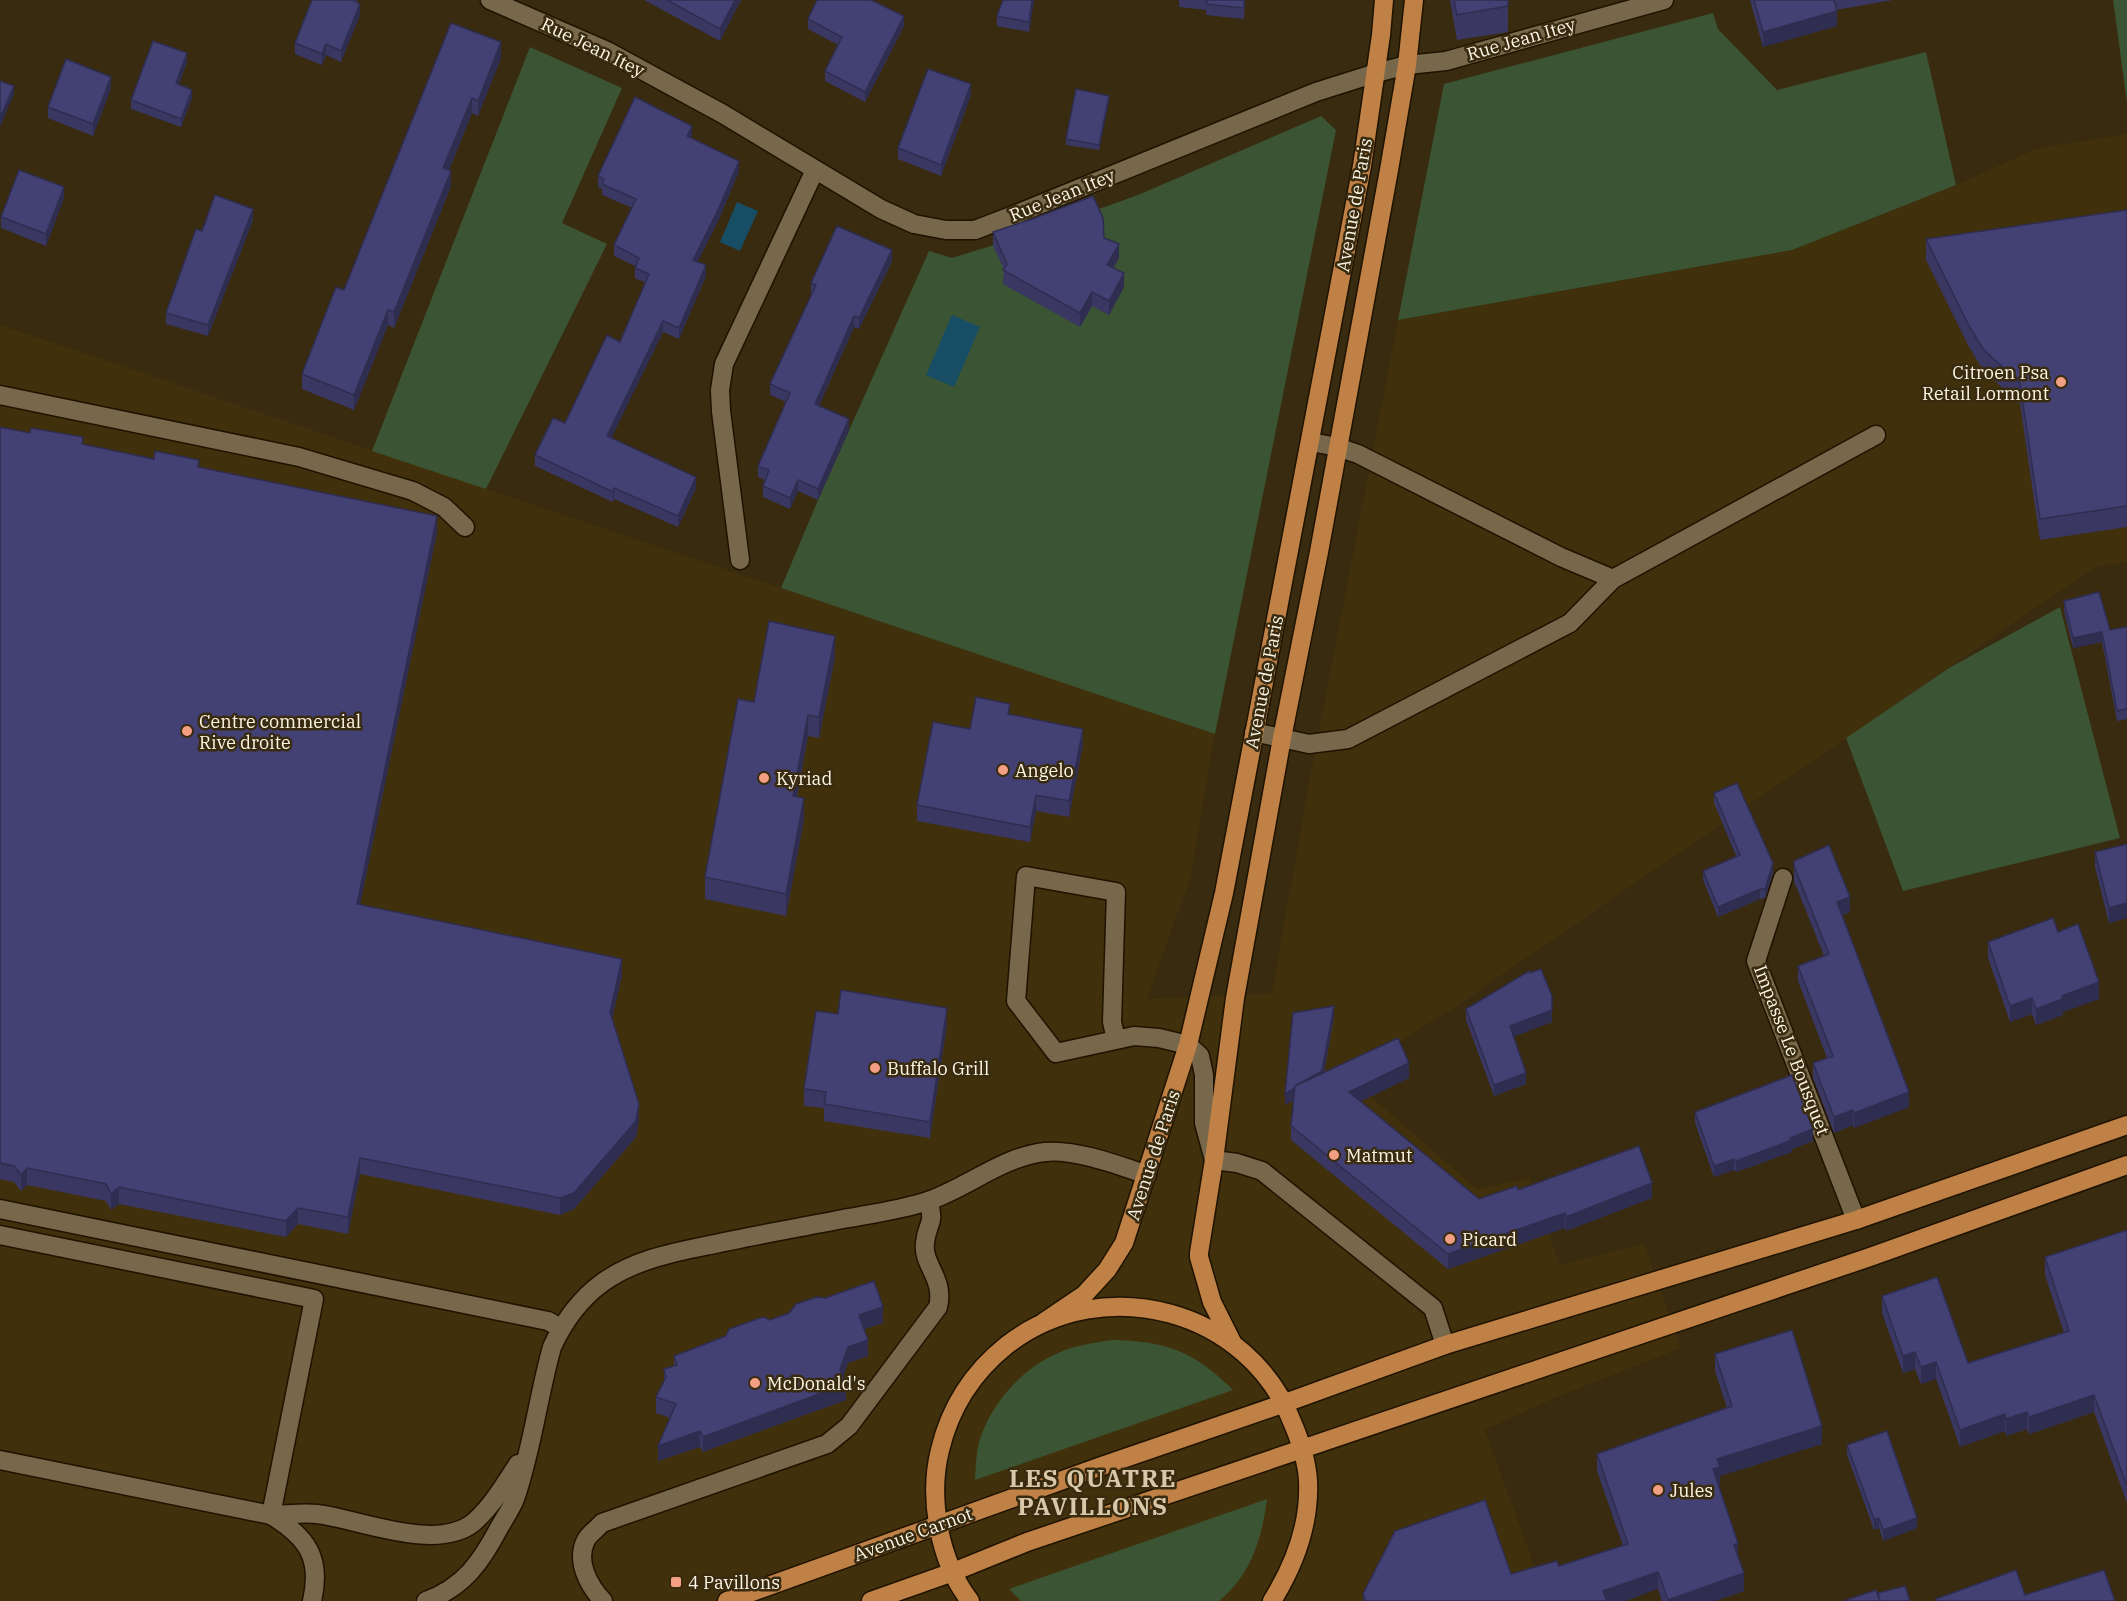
<svg xmlns="http://www.w3.org/2000/svg" width="2127" height="1601" viewBox="0 0 2127 1601" font-family="'IBM Plex Serif',serif">
<style>
.built{fill:#40300b}
.green{fill:#3b5433}
.water{fill:#174d65}
.lines{fill:none;stroke-linecap:round;stroke-linejoin:round}
.minor-casing{stroke:#1f1300;stroke-width:21}
.major-casing{stroke:#1f1300;stroke-width:21}
.minor{stroke:#77684b;stroke-width:18}
.major{stroke:#c08146;stroke-width:18}
.wall{fill:#3a3763}
.shaded-wall{fill:#2f2d50}
.building{fill:#434073;stroke:#2f2d50;stroke-width:1.5}
.poi-dot{fill:#f39f83;stroke:#382b0f;stroke-width:2}
.labels{text-anchor:middle;dominant-baseline:central;stroke-width:5;stroke-linejoin:round;paint-order:stroke}
.street-label{font-size:18px;fill:#fcf4e4;stroke:#382b0f}
.poi-label{font-size:18px;fill:#fcf4e4;stroke:#382b0f;text-anchor:start}
.district-label{font-size:24px;font-weight:bold;letter-spacing:1.5px;fill:#d8c8a8;stroke:#382b0f}
</style>
<rect width="100%" height="100%" fill="#382b0f"/>
<path class="built" d="M2127 134V562L2095 567 1452 1009 1346 1075 1477 1189 1529 1178 1560 1265 1644 1244 1681 1348 1552 1399 1485 1430 1547 1601H0V325L1215 734 1191 876 1147 999 1272 993 1308 788 1398 320 1792 250 1956 185 2038 148Z"/>
<g class="green">
<path d="M2113 0H2127V103Z"/>
<path d="M1713 13 1718 29 1777 90 1926 52 1956 185 1792 250 1398 320 1444 84Z"/>
<path d="M530 47 622 88 562 223 607 244 486 489 372 451Z"/>
<path d="M1321 116 1336 130 1215 734 781 588 818 500 929 251 952 258 1032 233 1138 195Z"/>
<path d="M2060 607 2120 838 1903 891 1846 738 1949 668Z"/>
<path d="M1112 1340C1166 1341 1194 1351 1233 1390L975 1480C976 1467 976 1451 980 1439 992 1402 1023 1368 1058 1353 1075 1345 1094 1343 1112 1340Z"/>
<path d="M1267 1499C1262 1538 1251 1575 1219 1601H1021L1009 1589Z"/>
</g>
<g class="water">
<path d="M737 202 758 211 740 251 720 242Z"/>
<path d="M952 315 980 327 954 387 926 375Z"/>
</g>
<g class="lines">
<defs>
<g id="minor">
<path d="M490 0 607 51 723 114 881 209 914 224 946 230H975L1014 215 1316 92 1376 73 1407 65 1446 61 1664 0"/>
<path d="M0 395 299 457 413 491 444 507 465 527"/>
<path d="M1311 442 1337 447 1358 454 1561 557 1613 579"/>
<path d="M740 560 721 411 720 390 724 364 815 170"/>
<path d="M1254 732 1309 744 1348 739 1570 623 1613 579 1876 435"/>
<path d="M1783 878 1756 961 1856 1220"/>
<path d="M1116 1039 1112 1022 1116 892 1026 876 1016 1001 1056 1053 1134 1036 1159 1038 1188 1045 1200 1056 1204 1075V1123L1214 1160 1237 1163 1262 1171 1433 1308 1445 1345"/>
<path d="M0 1209 548 1321 561 1328"/>
<path d="M0 1235 314 1299 271 1515C307 1537 322 1558 312 1601"/>
<path d="M0 1460 271 1515C286 1515 302 1512 317 1514 359 1519 437 1553 474 1522 492 1506 505 1484 518 1464"/>
<path d="M426 1601C464 1587 481 1562 499 1528 504 1519 511 1509 515 1499 532 1450 538 1397 552 1347 564 1321 580 1299 602 1283 632 1261 670 1253 705 1246 751 1236 797 1228 843 1219 871 1214 901 1210 928 1201 969 1187 1001 1157 1045 1152 1075 1149 1118 1165 1147 1175"/>
<path d="M603 1601C589 1586 575 1561 586 1540 589 1534 598 1528 602 1523L827 1444 849 1426 938 1307C945 1278 922 1265 925 1243 927 1221 936 1226 928 1201"/>
</g>
<g id="major">
<path d="M1044 1322 1084 1295 1107 1270 1124 1243 1188 1045 1224 893 1362 166 1381 35 1384 0"/>
<path d="M1232 1342 1212 1302 1199 1257V1253L1214 1160 1235 998 1282 738 1319 552 1389 170 1407 65 1414 0"/>
<path d="M727 1601 1099 1467 1285 1403 1445 1345 1856 1220 2127 1125"/>
<path d="M871 1601 953 1572 1027 1542 1870 1257 2127 1165"/>
<path d="M970 1601C939 1561 928 1498 940 1450 950 1408 973 1372 1007 1345 1104 1270 1250 1310 1293 1424 1301 1443 1307 1461 1308 1481 1310 1525 1295 1564 1272 1601"/>
</g>
</defs>
<use href="#minor" class="minor-casing"/>
<use href="#major" class="major-casing"/>
<use href="#minor" class="minor"/>
<use href="#major" class="major"/>
</g>
<g class="wall">
<path d="M312 0H357V2L360 15 341 62 326 55 322 65 295 54V43Z"/>
<path d="M644 0H741L720 41Z"/>
<path d="M1003 0H1034L1029 32 997 26V16Z"/>
<path d="M1179 0H1245L1244 19 1206 15V10L1179 7Z"/>
<path d="M1450 0H1508V32L1457 40Z"/>
<path d="M1750 0H1893L1836 10 1837 26 1763 47Z"/>
<path d="M808 19 904 26 865 102 825 81V71L838 45 808 29Z"/>
<path d="M451 23 501 58 478 116 472 113 449 170 451 186 394 328 388 325 354 410 302 389V374L344 290Z"/>
<path d="M187 62 179 84 192 98 181 127 131 109V100Z"/>
<path d="M111 88 93 136 48 118V107Z"/>
<path d="M971 95 941 176 898 159V148Z"/>
<path d="M1109 101 1099 150 1066 145V139Z"/>
<path d="M692 136 691 138 739 171 719 219 698 261 706 276 679 339 663 332 611 438 696 488 678 527 614 499 613 502 535 466V455L565 423 620 342 646 283 635 278V266L614 256V245L632 208 602 195V189L598 187V176Z"/>
<path d="M64 198 46 246 1 228V217Z"/>
<path d="M2127 210V527L2040 540 2020 404 1983 370 1969 347 1926 260V239Z"/>
<path d="M1032 219 1104 238 1119 258 1113 268 1124 287 1109 315 1092 306 1080 327 1003 284 1004 269 993 246V232Z"/>
<path d="M253 220 208 336 166 324V313L202 231Z"/>
<path d="M892 261 859 329 854 327 819 406 849 430 818 500 798 491 790 509 763 497V486L765 480 758 477V466L786 402 770 395V384L812 294H811V283Z"/>
<path d="M0 427 199 468 437 532 360 904 622 975 612 1018 639 1120 636 1137 574 1209 560 1215 360 1174 348 1234 298 1224 286 1237 119 1204 111 1210 106 1201 27 1185 21 1191 14 1182 0 1179Z"/>
<path d="M2064 601 2110 630 2127 627V719L2117 721 2102 642 2073 648 2064 611Z"/>
<path d="M835 657 819 738 808 736 797 797 804 819 786 916 705 899V877L754 702Z"/>
<path d="M1010 715 1083 744 1069 817 1036 811 1030 842 917 821V805L970 729Z"/>
<path d="M1714 793 1773 873 1765 898 1760 899 1718 917 1703 880V871L1736 856 1714 803Z"/>
<path d="M2127 844V918L2109 923 2095 867V852Z"/>
<path d="M1794 861 1850 912 1842 915 1909 1107 1854 1128 1853 1125 1834 1133 1813 1078V1063L1827 1058 1798 981V966L1824 956 1794 881Z"/>
<path d="M2058 932 2099 999 2063 1012V1015L2036 1025 2032 1014 2010 1022 1988 958V942Z"/>
<path d="M1466 1009 1552 1022 1513 1036 1526 1084 1494 1096 1466 1020Z"/>
<path d="M838 1014 947 1024 930 1138 824 1121V1108L804 1106V1089Z"/>
<path d="M1334 1017 1324 1073 1409 1078 1361 1101 1479 1199 1518 1190 1652 1198 1566 1231 1565 1228 1448 1269 1291 1140V1126L1294 1100 1285 1105Z"/>
<path d="M1695 1112 1813 1141 1792 1149V1152L1736 1172 1734 1170 1714 1177 1695 1123Z"/>
<path d="M2127 1230V1503L2094 1412 2029 1434 2027 1429 2006 1436 2005 1431 1960 1447 1936 1379 1921 1384 1915 1369 1903 1373 1882 1313V1296L1968 1363 2064 1333 2045 1275V1257Z"/>
<path d="M789 1313 883 1323 864 1329 868 1356 848 1363 843 1377 846 1400 703 1452 700 1447 658 1461 670 1418 656 1413V1397L664 1381V1369L674 1366V1356Z"/>
<path d="M1715 1354 1822 1444 1720 1476V1484L1718 1485 1738 1558 1744 1591 1715 1601H1662L1658 1589 1363 1601V1594L1511 1574 1559 1566 1623 1546 1597 1471V1454L1727 1408 1715 1371Z"/>
<path d="M1847 1445 1917 1528 1883 1541 1879 1528 1874 1530 1847 1455Z"/>
</g>
<g class="shaded-wall">
<path d="M735 0H741L720 41V29Z"/>
<path d="M1032 0H1034L1029 32V22Z"/>
<path d="M360 4V15L341 62V51Z"/>
<path d="M1837 11V26L1763 47V32Z"/>
<path d="M904 16V26L865 102V92Z"/>
<path d="M501 42V58L478 116V101Z"/>
<path d="M326 44V55L322 65V54Z"/>
<path d="M187 53V62L176 92V83Z"/>
<path d="M111 77V88L93 136V124Z"/>
<path d="M971 84V95L941 176V165Z"/>
<path d="M14 86V94L0 127V118Z"/>
<path d="M192 90V98L181 127V119Z"/>
<path d="M1109 96V101L1099 150V145Z"/>
<path d="M472 98V113L443 183V168Z"/>
<path d="M692 126V136L687 147V136Z"/>
<path d="M739 161V171L719 219 693 270V260Z"/>
<path d="M451 171V186L394 328V312Z"/>
<path d="M64 187V198L46 246V234Z"/>
<path d="M253 209V220L208 336V325Z"/>
<path d="M1119 244V258L1107 279V265Z"/>
<path d="M892 250V261L859 329V318Z"/>
<path d="M706 265V276L679 339V328Z"/>
<path d="M1124 273V287L1109 315V301Z"/>
<path d="M1092 292V306L1080 327V313Z"/>
<path d="M388 310V325L354 410V395Z"/>
<path d="M854 316V327L815 415V404Z"/>
<path d="M663 321V332L607 447V436Z"/>
<path d="M849 419V430L818 500V489Z"/>
<path d="M696 477V488L678 527V516Z"/>
<path d="M798 480V491L790 509V498Z"/>
<path d="M614 488V499L613 502V492Z"/>
<path d="M437 516V532L357 920V904Z"/>
<path d="M2102 632V642L2073 648V638Z"/>
<path d="M835 636V657L819 738V717Z"/>
<path d="M808 715V736L793 817V796Z"/>
<path d="M1083 729V744L1069 817V801Z"/>
<path d="M1036 795V811L1030 842V827Z"/>
<path d="M804 798V819L786 916V894Z"/>
<path d="M1773 863V873L1765 898V889Z"/>
<path d="M1760 889V899L1718 917V907Z"/>
<path d="M1850 897V912L1837 917V902Z"/>
<path d="M2127 903V918L2109 923V908Z"/>
<path d="M622 959V975L610 1028V1012Z"/>
<path d="M2099 982V999L2063 1012V1015L2036 1025V1009L2062 996Z"/>
<path d="M2032 998V1014L2010 1022V1006Z"/>
<path d="M1334 1006V1017L1322 1082 1285 1105V1094Z"/>
<path d="M947 1008V1024L930 1138V1122Z"/>
<path d="M1552 1010V1022L1510 1038V1026Z"/>
<path d="M1409 1063V1078L1349 1107V1092Z"/>
<path d="M1526 1073V1084L1494 1096V1085Z"/>
<path d="M1909 1092V1107L1854 1128V1113Z"/>
<path d="M639 1104V1120L636 1137 574 1209 560 1215V1198Z"/>
<path d="M1853 1110V1125L1834 1133V1117Z"/>
<path d="M1813 1129V1141L1792 1149V1152L1736 1172V1161Z"/>
<path d="M360 1158V1174L348 1234V1217Z"/>
<path d="M1734 1159V1170L1714 1177V1166Z"/>
<path d="M27 1168V1185L21 1191V1175Z"/>
<path d="M1652 1183V1198L1566 1231V1217Z"/>
<path d="M119 1187V1204L111 1210V1194Z"/>
<path d="M298 1208V1224L286 1237V1221Z"/>
<path d="M1565 1213V1228L1448 1269V1254Z"/>
<path d="M883 1307V1323L859 1331V1315Z"/>
<path d="M868 1340V1356L848 1363 840 1385V1369L848 1347Z"/>
<path d="M1915 1352V1369L1903 1373V1356Z"/>
<path d="M1936 1362V1379L1921 1384V1367Z"/>
<path d="M846 1384V1400L703 1452V1437Z"/>
<path d="M2094 1395V1412L2029 1434V1417Z"/>
<path d="M2027 1412V1429L2006 1436V1419Z"/>
<path d="M2005 1414V1431L1960 1447V1430Z"/>
<path d="M1822 1426V1444L1720 1476V1484L1713 1487V1469L1717 1459Z"/>
<path d="M700 1431V1447L658 1461V1446Z"/>
<path d="M1879 1518V1528L1874 1530V1519Z"/>
<path d="M1917 1518V1528L1883 1541V1530Z"/>
<path d="M1738 1543V1561L1734 1545Z"/>
<path d="M1658 1572V1589L1626 1601H1603V1591Z"/>
<path d="M1744 1573V1591L1715 1601H1668V1600Z"/>
</g>
<g class="building">
<path d="M312 0H353L360 4 341 51 326 44 322 54 295 43Z"/>
<path d="M667 0H735L720 29Z"/>
<path d="M817 0H871L904 16 865 92 825 71 842 37 808 19Z"/>
<path d="M1003 0H1032L1029 22 997 16Z"/>
<path d="M1207 0H1244V8L1206 4Z"/>
<path d="M1454 0H1508V6L1457 15Z"/>
<path d="M1754 0H1834L1837 11 1763 32Z"/>
<path d="M451 23 501 42 478 101 472 98 443 168 451 171 394 312 388 310 354 395 302 374 336 287 344 290Z"/>
<path d="M153 41 187 53 176 83 192 90 181 119 131 100Z"/>
<path d="M66 59 111 77 93 124 48 107Z"/>
<path d="M928 69 971 84 941 165 898 148Z"/>
<path d="M0 81 14 86 0 118Z"/>
<path d="M1076 89 1109 96 1099 145 1066 139Z"/>
<path d="M635 97 692 126 687 136 739 161 719 208 693 260 706 265 679 328 663 321 607 436 696 477 678 516 614 488 613 492 535 455 553 418 565 423 607 335 620 342 649 274 635 268 639 258 614 245 636 199 602 184 604 179 598 176Z"/>
<path d="M19 170 64 187 46 234 1 217Z"/>
<path d="M215 195 253 209 208 325 166 313 196 229 202 231Z"/>
<path d="M1093 196 1103 218 1104 238 1119 244 1107 265 1124 273 1109 301 1092 292 1080 313 1003 270 1007 264 993 232 1032 219Z"/>
<path d="M2127 210V506L2040 519 2020 383 1983 349 1969 326 1926 239Z"/>
<path d="M837 226 892 250 859 318 854 316 815 404 849 419 818 489 798 480 790 498 763 486 769 470 758 466 790 393 770 384 816 285 811 283Z"/>
<path d="M0 427 30 433 31 428 83 437 82 444 154 459 155 451 199 460 198 467 437 516 357 904 622 959 610 1012 639 1104 636 1121 574 1193 560 1198 360 1158 348 1217 298 1208 286 1221 119 1187 111 1194 106 1184 27 1168 21 1175 14 1166 0 1163Z"/>
<path d="M2099 592 2110 630 2127 627V709L2117 711 2102 632 2073 638 2064 601Z"/>
<path d="M769 621 835 636 819 717 808 715 793 796 804 798 786 894 705 877 738 699 754 702Z"/>
<path d="M976 697 1010 704 1008 714 1083 729 1069 801 1036 795 1030 827 917 805 933 722 970 729Z"/>
<path d="M1737 783 1773 863 1765 889H1760L1718 907 1703 871 1740 855 1714 793Z"/>
<path d="M2127 844V903L2109 908 2095 852Z"/>
<path d="M1829 845 1850 897 1837 902 1909 1092 1854 1113 1853 1110 1834 1117 1813 1063 1833 1056 1798 966 1829 954 1794 866V861Z"/>
<path d="M2053 918 2058 932 2078 924 2099 982 2062 996 2063 999 2036 1009 2032 998 2010 1006 1988 942Z"/>
<path d="M1541 969 1552 996V1010L1510 1026 1526 1073 1494 1085 1466 1009 1529 971 1530 973Z"/>
<path d="M841 990 947 1008 930 1122 824 1104 826 1092 804 1089 816 1011 838 1014Z"/>
<path d="M1334 1006 1322 1071 1295 1086V1088L1285 1094 1293 1013Z"/>
<path d="M1398 1038 1409 1063 1349 1092 1479 1199 1517 1186 1518 1190 1639 1146 1652 1183 1566 1217 1565 1213 1448 1254 1291 1126 1295 1086Z"/>
<path d="M1792 1075 1813 1129 1790 1138 1792 1140 1736 1161 1734 1159 1714 1166 1695 1112Z"/>
<path d="M2127 1230V1486L2094 1395 2029 1417 2027 1412 2006 1419 2005 1414 1960 1430 1936 1362 1921 1367 1915 1352 1903 1356 1882 1296 1937 1277 1968 1363 2069 1331 2045 1257Z"/>
<path d="M874 1281 883 1307 859 1315 868 1340 848 1347 840 1369 846 1384 703 1437 700 1431 658 1446 676 1404 656 1397 666 1377 664 1369 677 1365 674 1356 726 1336 729 1329 763 1317 770 1320 789 1313 796 1304 817 1297 825 1298Z"/>
<path d="M1792 1330 1822 1426 1717 1459 1720 1467 1713 1469 1738 1543 1734 1545 1744 1573 1668 1600 1658 1572 1603 1591 1607 1601H1363L1365 1600 1363 1594 1395 1531 1485 1500 1511 1574 1557 1561 1559 1566 1628 1544 1597 1454 1732 1406 1715 1354Z"/>
<path d="M1887 1431 1917 1518 1883 1530 1879 1518 1874 1519 1847 1445Z"/>
<path d="M2016 1570 2025 1595 2104 1570 2115 1601H1937L1936 1599Z"/>
<path d="M1905 1586 1910 1601H1880L1878 1593Z"/>
<path d="M1876 1590 1880 1601H1843Z"/>
</g>
<g class="poi-dot">
<circle cx="2061" cy="382" r="6"/>
<circle cx="187" cy="731" r="6"/>
<circle cx="1003" cy="770" r="6"/>
<circle cx="764" cy="778" r="6"/>
<circle cx="875" cy="1068" r="6"/>
<circle cx="1334" cy="1155" r="6"/>
<circle cx="1450" cy="1239" r="6"/>
<circle cx="755" cy="1383" r="6"/>
<circle cx="1658" cy="1490" r="6"/>
<rect x="670" y="1576" width="12" height="12" rx="3"/>
</g>
<g class="labels">
<g class="street-label">
<text transform="translate(1521 39) rotate(-16)">Rue Jean Itey</text>
<text transform="translate(593 47) rotate(26)">Rue Jean Itey</text>
<text transform="translate(1062 195) rotate(-22)">Rue Jean Itey</text>
<text transform="translate(1354 205) rotate(-80)">Avenue de Paris</text>
<text transform="translate(1264 682) rotate(-79)">Avenue de Paris</text>
<text transform="translate(1792 1050) rotate(69)">Impasse Le Bousquet</text>
<text transform="translate(1153 1155) rotate(-72)">Avenue de Paris</text>
<text transform="translate(913 1534) rotate(-20)">Avenue Carnot</text>
</g>
<g class="poi-label">
<text x="2049" y="372" text-anchor="end">Citroen Psa<tspan x="2049" dy="21">Retail Lormont</tspan></text>
<text x="199" y="721">Centre commercial<tspan x="199" dy="21">Rive droite</tspan></text>
<text x="1015" y="770">Angelo</text>
<text x="776" y="778">Kyriad</text>
<text x="887" y="1068">Buffalo Grill</text>
<text x="1346" y="1155">Matmut</text>
<text x="1462" y="1239">Picard</text>
<text x="767" y="1383">McDonald's</text>
<text x="1670" y="1490">Jules</text>
<text x="688" y="1582">4 Pavillons</text>
</g>
<g class="district-label">
<text x="1093" y="1478">LES QUATRE<tspan x="1093" dy="28">PAVILLONS</tspan></text>
</g>
</g>
</svg>
